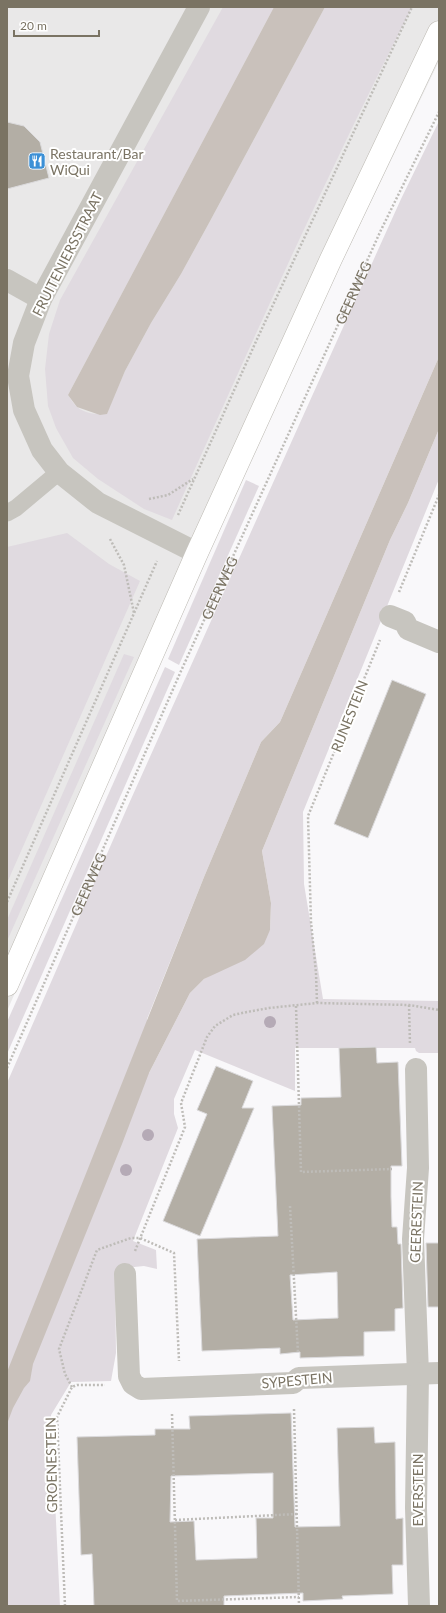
<svg xmlns="http://www.w3.org/2000/svg" width="446" height="1613" viewBox="0 0 446 1613" font-family="Lato,sans-serif">
<style>
.built{fill:#e9e8e8}
.green{fill:#e0dae0}
.water{fill:#c9c1bb}
.building{fill:#b3aea5;stroke:#dbdadc;fill-rule:evenodd}
.lines{fill:none;stroke-linecap:round;stroke-linejoin:round}
.secondary-casing{stroke:#bcb9b2;stroke-width:23}
.path{stroke:#bebcb8;stroke-width:2.5;stroke-dasharray:2 2;stroke-linecap:butt}
.lane{stroke:#c7c5bf;stroke-width:17}
.street{stroke:#c7c5bf;stroke-width:22}
.secondary{stroke:#fff;stroke-width:22}
.tree{fill:#b5aab6}
.labels{text-anchor:middle;dominant-baseline:central;stroke-width:4;stroke-linejoin:round;paint-order:stroke}
.poi-label{font-size:14px;fill:#7a7363;stroke:#fff;text-anchor:start}
.street-label{font-size:14px;fill:#7a7363;stroke:#fff}
</style>
<rect width="100%" height="100%" fill="#f9f8fa"/>
<path class="built" d="M7 7H439V61L310 328 264 428 7 1011Z"/>
<g class="green">
<path d="M223 7H274L68 395C71 399 73 403 76 406 83 413 98 416 107 413L125 371 151 323 181 274 209 223 325 7H412C326 176 249 348 172 520L144 509 98 479 73 458 56 428 48 406 45 369 49 334 60 300Z"/>
<path d="M439 121 438 359 280 722 261 742 204 877 147 1019 149 1073 190 993 204 979 217 972 270 930 271 903 262 851 390 540 408 503 439 429V479L303 812 304 884 323 999 439 1001V1053H419L416 1051 415 1048H295V1091L195 1050 174 1099V1114L178 1128 133 1241 156 1250 157 1269 144 1266 115 1269 116 1353 111 1381 71 1382 51 1415 60 1606H7V1083L127 808 299 425 401 199Z"/>
<path d="M246 480 259 486 179 665 168 659Z"/>
<path d="M67 533 109 564 140 581 7 883V547Z"/>
<path d="M124 654 134 657 7 941V920Z"/>
<path d="M165 667 175 672 7 1054V1022Z"/>
</g>
<g class="water">
<path d="M274 7H325L209 223 181 274 151 323 125 371 107 414 100 415 77 407 68 395Z"/>
<path d="M439 352V429L408 503 390 540 262 851 271 903 270 930 264 944 245 960 204 979 190 993 149 1073 122 1144 33 1364 30 1381 24 1388 13 1408 7 1424V1372L204 877 261 742 280 722 438 359Z"/>
</g>
<g class="building">
<path d="M7 122 24 126 40 142 49 178 7 189Z"/>
<path d="M392 680 426 694 368 838 334 824Z"/>
<path d="M376 1047 377 1063 398 1062 402 1166H391V1197L392 1227H397L398 1244H401L403 1308 395 1309V1331L364 1332V1356L300 1358V1352L280 1354V1348L202 1351 197 1239 278 1236 272 1106 301 1105V1098L341 1097 339 1048ZM337 1272 338 1318 293 1320 290 1275Z"/>
<path d="M216 1066 253 1081 242 1108H254L200 1236 163 1221 207 1114 197 1110Z"/>
<path d="M426 1243H439V1307H428Z"/>
<path d="M291 1413 295 1527 340 1526 337 1428 374 1427 375 1443 395 1442 396 1519 403 1518V1565H392L393 1594 342 1596 343 1599 303 1601V1593L224 1596V1606H94L92 1554 81 1555 77 1437 155 1435V1429H190L189 1416ZM273 1473V1518H256L257 1558 196 1560 194 1521 170 1522 171 1476Z"/>
</g>
<g class="lines">
<defs>
<path id="secondary" d="M7 985 197 553 331 259 439 32"/>
</defs>
<use href="#secondary" class="secondary-casing"/>
<g class="path">
<path d="M149 499 168 495 193 479"/>
<path d="M178 515 258 337 412 7"/>
<path d="M110 539 124 565 134 613"/>
<path d="M399 592 439 495"/>
<path d="M7 902 157 561"/>
<path d="M317 1003 316 973 311 922 308 816 380 640"/>
<path d="M409 1005 410 1045"/>
<path d="M296 1006 301 1172 392 1169"/>
<path id="s1" d="M7 1068 181 671 381 230 439 112"/>
<path d="M290 1206 298 1353"/>
<path d="M135 1251 185 1127 181 1103 207 1037 215 1026 233 1015 247 1012 269 1008 317 1003 409 1005 439 1010"/>
<path d="M72 1387 65 1374 59 1349 97 1250 131 1238H140L174 1253 179 1361"/>
<path d="M294 1409 299 1606"/>
<path d="M172 1414 177 1601 299 1597"/>
<path d="M175 1520 297 1514"/>
<path d="M65 1606 57 1417 72 1387 77 1385H105"/>
</g>
<path class="lane" d="M7 513 16 508 59 472"/>
<g class="street">
<path d="M7 280 41 299"/>
<path d="M197 553 98 503 59 472 42 450 24 410 18 376 24 343 41 299 199 7"/>
<path d="M390 616 405 622 408 629 439 642"/>
<path d="M416 1069 418 1168 413 1239 418 1374 416 1508 419 1606"/>
<path d="M125 1274 129 1376 133 1384 141 1389 293 1383 299 1378 439 1373"/>
</g>
<use href="#secondary" class="secondary"/>
</g>
<g class="tree">
<circle cx="270" cy="1022" r="6"/>
<circle cx="148" cy="1135" r="6"/>
<circle cx="126" cy="1170" r="6"/>
</g>
<defs>
<symbol id="restaurant-square" viewBox="-11 -11 22 22"><rect x="-9" y="-9" width="18" height="18" rx="4" fill="#3c90d6" stroke="#fff"/><path d="M-5-6h1v4h1v-4h1v4h1v-4h1v5L-1.5 .5V6h-2V.5L-5-1ZM5-6V6H3V1.5H1.5Q1.5-4 5-6Z" fill="#fff"/></symbol>
</defs>
<g fill-rule="evenodd">
<use href="#restaurant-square" x="27" y="151" width="20" height="20"/>
</g>
<g class="labels">
<g class="poi-label">
<text x="50" y="153">Restaurant/Bar<tspan x="50" dy="16">WiQui</tspan></text>
</g>
<g class="street-label">
<text transform="translate(67 254) rotate(-63)">FRUITENIERSSTRAAT</text>
<text stroke="none"><textPath href="#s1" startOffset="849">GEERWEG</textPath></text>
<text stroke="none"><textPath href="#s1" startOffset="525">GEERWEG</textPath></text>
<text transform="translate(349 716) rotate(-68)">RIJNESTEIN</text>
<text stroke="none"><textPath href="#s1" startOffset="201">GEERWEG</textPath></text>
<text transform="translate(416 1222) rotate(-88)">GEERESTEIN</text>
<text transform="translate(297 1380) rotate(-5)">SYPESTEIN</text>
<text transform="translate(51 1465) rotate(-91)">GROENESTEIN</text>
<text transform="translate(417 1490) rotate(-90)">EVERSTEIN</text>
</g>
</g>
<rect width="446" height="1613" fill="none" stroke="#7a7363" stroke-width="16"/>
<path d="M14 30v6h85v-6" fill="none" stroke="#7a7363" stroke-width="2"/>
<text x="20" y="30" font-size="12" fill="#7a7363" stroke="#ffffff" stroke-width="3" paint-order="stroke">20 m</text>
</svg>
